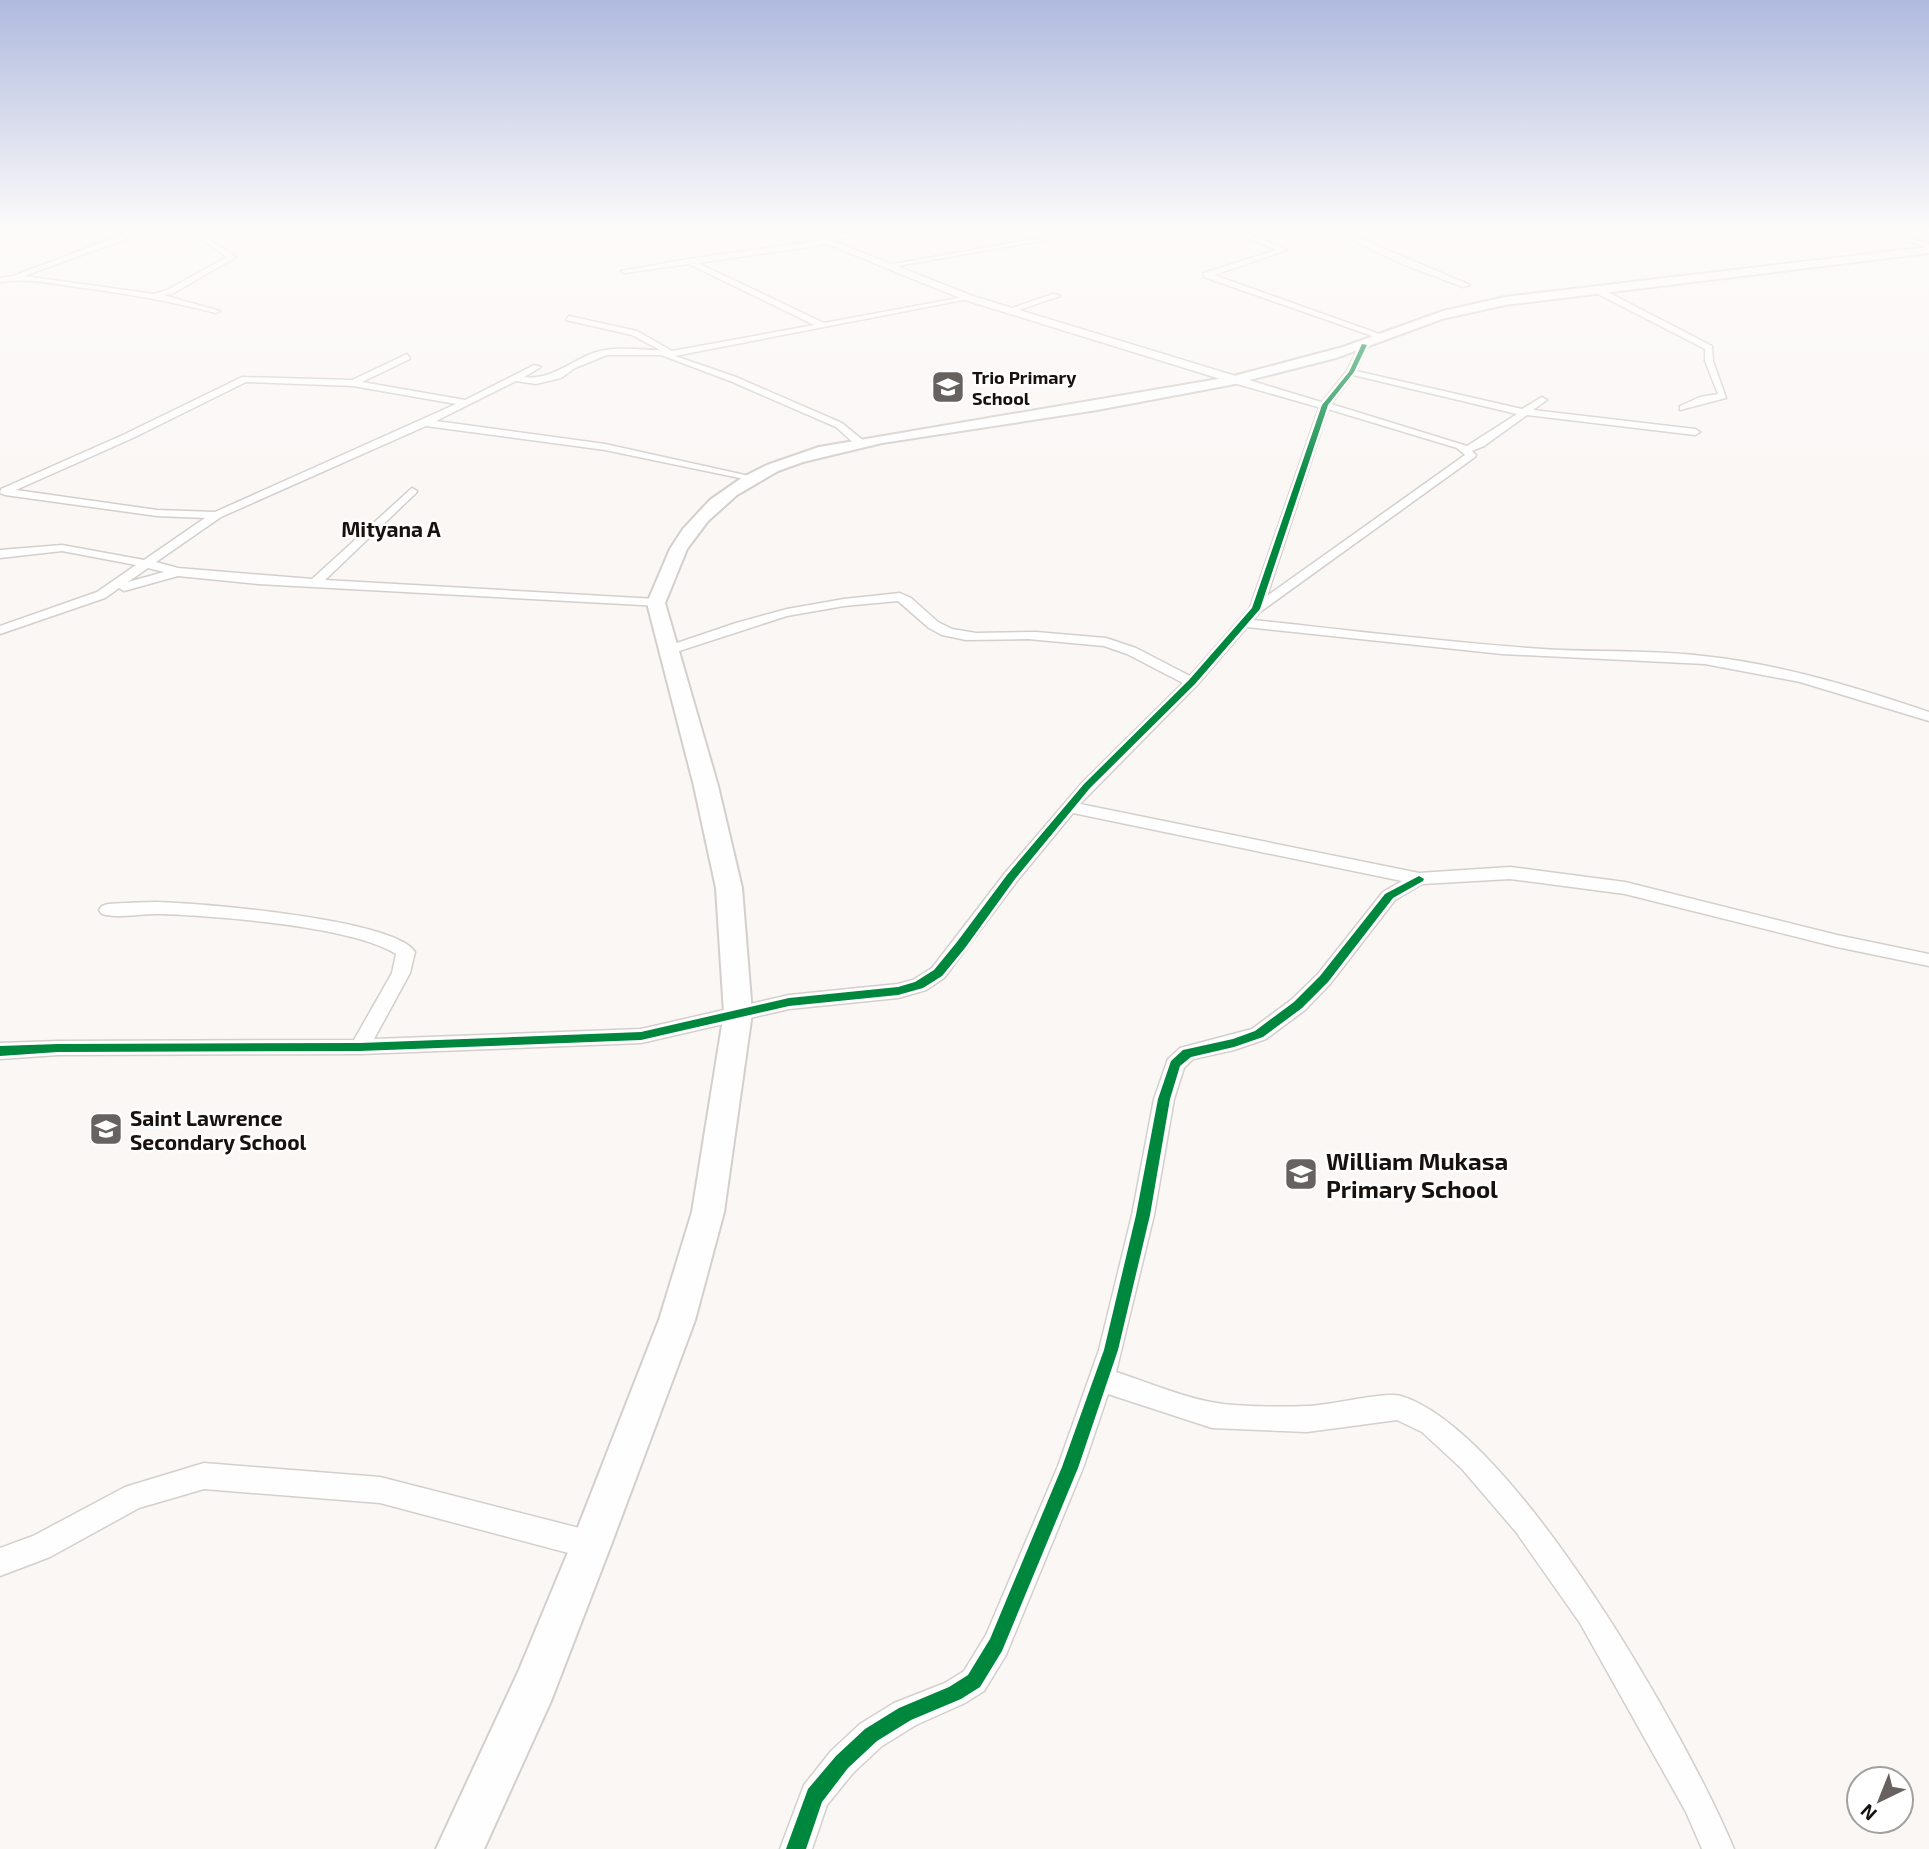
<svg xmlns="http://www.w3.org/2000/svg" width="1929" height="1849" viewBox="0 0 1929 1849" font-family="'Exo 2',sans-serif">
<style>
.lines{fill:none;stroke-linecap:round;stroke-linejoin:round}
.minor-casing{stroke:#d4cfcc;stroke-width:3}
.tertiary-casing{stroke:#d4cfcc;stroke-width:3}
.secondary-casing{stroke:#d4cfcc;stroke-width:4}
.minor{fill:#fefefe;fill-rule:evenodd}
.tertiary{fill:#fefefe;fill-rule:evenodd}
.secondary{fill:#fefefe;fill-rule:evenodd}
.cycleway-casing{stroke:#fff;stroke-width:5}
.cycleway{fill:#00873e;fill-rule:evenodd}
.labels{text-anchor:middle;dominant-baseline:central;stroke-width:5;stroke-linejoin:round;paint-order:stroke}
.far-poi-label{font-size:18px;font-weight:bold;fill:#18120e;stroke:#fff;text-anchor:start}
.far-quarter-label{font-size:21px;font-weight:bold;fill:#18120e;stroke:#fff}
.poi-label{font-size:21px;font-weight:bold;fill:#18120e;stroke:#fff;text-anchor:start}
.near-poi-label{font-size:24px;font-weight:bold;fill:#18120e;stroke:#fff;text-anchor:start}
</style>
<rect width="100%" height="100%" fill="#faf7f5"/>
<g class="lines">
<defs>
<g id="minor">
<path d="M93 229H104L129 238 24 276 154 294 167 290 227 257 198 237 200 234 236 257 172 294 163 295 220 311 216 313C170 301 124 293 76 287 51 283 25 278 0 282V278L13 276 116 237Z"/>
<path d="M870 229 881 230 838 239 828 244 698 263 824 323 969 296 973 298 675 356 736 377 842 423 865 442V446H857L836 427 730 381 661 355H607L575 368 561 378 536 384 516 381 436 421 605 444 754 477V481L605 450 426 426 221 517 156 562 178 568 312 579 412 488 417 491 416 493 325 580 656 599 662 603 660 606 258 584 178 576 124 591 119 588 105 598 0 634V626L97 592 136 565 62 551 0 558V550L62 545 144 560 205 518 157 516 5 495 0 493 1 489 125 434 242 377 352 380 407 354 410 359 362 382 465 400 534 365 541 367 524 377C556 381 575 355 605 350 623 347 643 350 660 350L632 335 566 320 569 316 637 331 672 351 814 325 689 264 625 273 621 271 688 259 826 240 836 235ZM246 382 353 386 456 404 215 512 157 510 16 490 133 438ZM148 568 164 572 128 582Z"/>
<path d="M1227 229H1237L1287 250 1214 275 1388 337 1381 339 1204 277V273L1276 250Z"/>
<path d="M1329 229H1338L1470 285 1463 287 1400 263Z"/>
<path d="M1868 229H1879L1929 244V248Z"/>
<path d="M1047 237 1045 240 886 268 882 266Z"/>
<path d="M1594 288H1600L1712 346 1713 361 1726 398 1680 410V406L1700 397 1718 394 1705 361V349L1594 292Z"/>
<path d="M1053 294 1060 296 1013 312 1006 310Z"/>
<path d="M1364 342 1368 345 1356 371 1522 409 1542 397 1547 400 1533 410 1695 429 1700 432 1695 435 1527 415 1484 446 1472 451 1476 455 1475 457 1260 612 1253 620C1345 630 1436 641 1528 648 1586 653 1645 649 1703 656 1780 664 1856 687 1929 712V721L1800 682 1705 664 1502 654 1247 627 1197 685 1080 804 1419 873 1510 867 1625 882 1837 935 1929 954V966L1837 947 1625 894 1510 879 1422 884 1395 900 1330 984 1305 1010 1266 1039 1234 1050 1193 1059 1184 1068 1174 1099 1154 1215 1116 1372C1147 1382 1179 1396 1211 1402 1234 1407 1283 1407 1307 1406 1328 1406 1385 1391 1401 1396 1514 1430 1689 1740 1734 1849H1702L1686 1812 1580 1623 1516 1532 1462 1469 1422 1432 1397 1420 1307 1432 1212 1428 1108 1394 1083 1468 1006 1655 984 1691 965 1703 916 1725 882 1746 853 1773 827 1805 812 1849H780L804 1785 831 1751 860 1724 894 1703 945 1683 964 1671 986 1635 1058 1466 1099 1350 1132 1215 1154 1099 1168 1059 1180 1048 1252 1029 1291 1000 1318 974 1383 892 1402 881 1073 813 1017 881 944 978 926 990 898 998 789 1009 641 1043 360 1054 58 1055 0 1059V1043L58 1041 354 1040 392 973 396 954C352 926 216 916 161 914 142 913 120 919 102 914L99 910 102 906 108 904C124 903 140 902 156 902 199 903 395 919 415 952L410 973 374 1039 641 1029 789 995 898 984 913 980 932 968 1005 873 1082 783 1183 683 1127 654 1104 646 1028 639 966 640 942 635 929 628 898 601 844 606 787 616 670 654 663 650 665 647 736 623 787 609 844 599 900 593 911 598 938 622 952 629 976 633 1036 632 1106 638 1136 648 1190 676 1250 608 1320 405 1347 371 1360 345ZM1353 375 1517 414 1467 446 1331 404ZM1328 409 1457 448 1465 455 1267 596Z"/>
<path d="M204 1463 380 1477 591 1531 601 1535 605 1545 601 1555 591 1559 380 1503 204 1489 139 1508 50 1557 0 1576V1548L33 1536 125 1487Z"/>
</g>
<path id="tertiary" d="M790 229H802L973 296 1331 405 1325 409 1230 382 965 300Z"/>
<path id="secondary" d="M1929 247V253L1505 305 1442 319 1336 358 1230 385 1097 410 882 443 803 462 778 471 737 495 708 521 687 549 665 603 718 786 742 888 752 1013 724 1212 695 1320 611 1545 551 1701 484 1849H436L519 1670 571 1545 659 1320 692 1212 724 1013 716 888 694 786 647 603 670 549 683 529 710 500 743 477 767 465 819 447 1230 377 1343 347 1443 311 1505 297Z"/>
</defs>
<use href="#minor" class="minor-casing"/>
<use href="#tertiary" class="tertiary-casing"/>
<use href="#secondary" class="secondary-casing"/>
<use href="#minor" class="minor"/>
<use href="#tertiary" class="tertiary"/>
<use href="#secondary" class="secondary"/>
<defs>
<g id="cycleway">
<path d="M1362 344 1367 345 1354 372 1328 405 1260 609 1195 684 1090 788 1015 879 965 948 942 976 923 988 898 995 789 1006 641 1040 360 1051 58 1052 0 1056V1046L58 1044 360 1043 641 1032 789 998 898 987 915 982 934 970 957 942 1007 875 1084 784 1189 680 1252 608 1322 405 1349 372Z"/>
<path d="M1419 876 1424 879 1423 881 1393 898 1328 982 1302 1008 1263 1037 1234 1047 1191 1057 1180 1066 1170 1099 1150 1215 1118 1350 1078 1468 1002 1651 980 1687 961 1699 911 1720 877 1741 848 1768 822 1802 806 1849H786L808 1789 836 1756 865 1729 899 1708 949 1687 968 1675 990 1639 1062 1467 1104 1350 1136 1215 1158 1099 1171 1061 1183 1050 1233 1039 1255 1031 1294 1002 1320 976 1385 894Z"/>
</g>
</defs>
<use href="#cycleway" class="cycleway-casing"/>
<use href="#cycleway" class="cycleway"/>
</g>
<linearGradient id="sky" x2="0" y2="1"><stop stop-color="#afbade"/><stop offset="0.47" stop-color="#fdfbfa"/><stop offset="1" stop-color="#fdfbfa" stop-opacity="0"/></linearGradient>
<rect width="1929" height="488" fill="url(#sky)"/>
<defs>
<symbol id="school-square" viewBox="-11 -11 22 22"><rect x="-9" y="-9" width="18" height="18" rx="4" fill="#67625f" stroke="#fff"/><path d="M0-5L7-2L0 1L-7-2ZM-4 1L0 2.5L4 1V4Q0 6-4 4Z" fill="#fff"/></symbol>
</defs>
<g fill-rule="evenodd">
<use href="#school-square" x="929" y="368" width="38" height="38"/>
<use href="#school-square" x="87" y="1110" width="38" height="38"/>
<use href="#school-square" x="1282" y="1155" width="38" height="38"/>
</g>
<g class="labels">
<g class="far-poi-label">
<text x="972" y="377">Trio Primary<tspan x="972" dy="21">School</tspan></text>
</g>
<g class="far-quarter-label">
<text x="391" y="528">Mityana A</text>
</g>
<g class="poi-label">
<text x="130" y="1117">Saint Lawrence<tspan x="130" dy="24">Secondary School</tspan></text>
</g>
<g class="near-poi-label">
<text x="1326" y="1160">William Mukasa<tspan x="1326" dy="28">Primary School</tspan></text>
</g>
</g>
<g transform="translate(1880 1800) rotate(223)"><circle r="33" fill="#ffffff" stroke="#a3a09f" stroke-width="2"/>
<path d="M0-5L12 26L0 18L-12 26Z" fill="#67625f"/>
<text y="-10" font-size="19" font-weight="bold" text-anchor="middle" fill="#18120e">N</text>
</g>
</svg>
